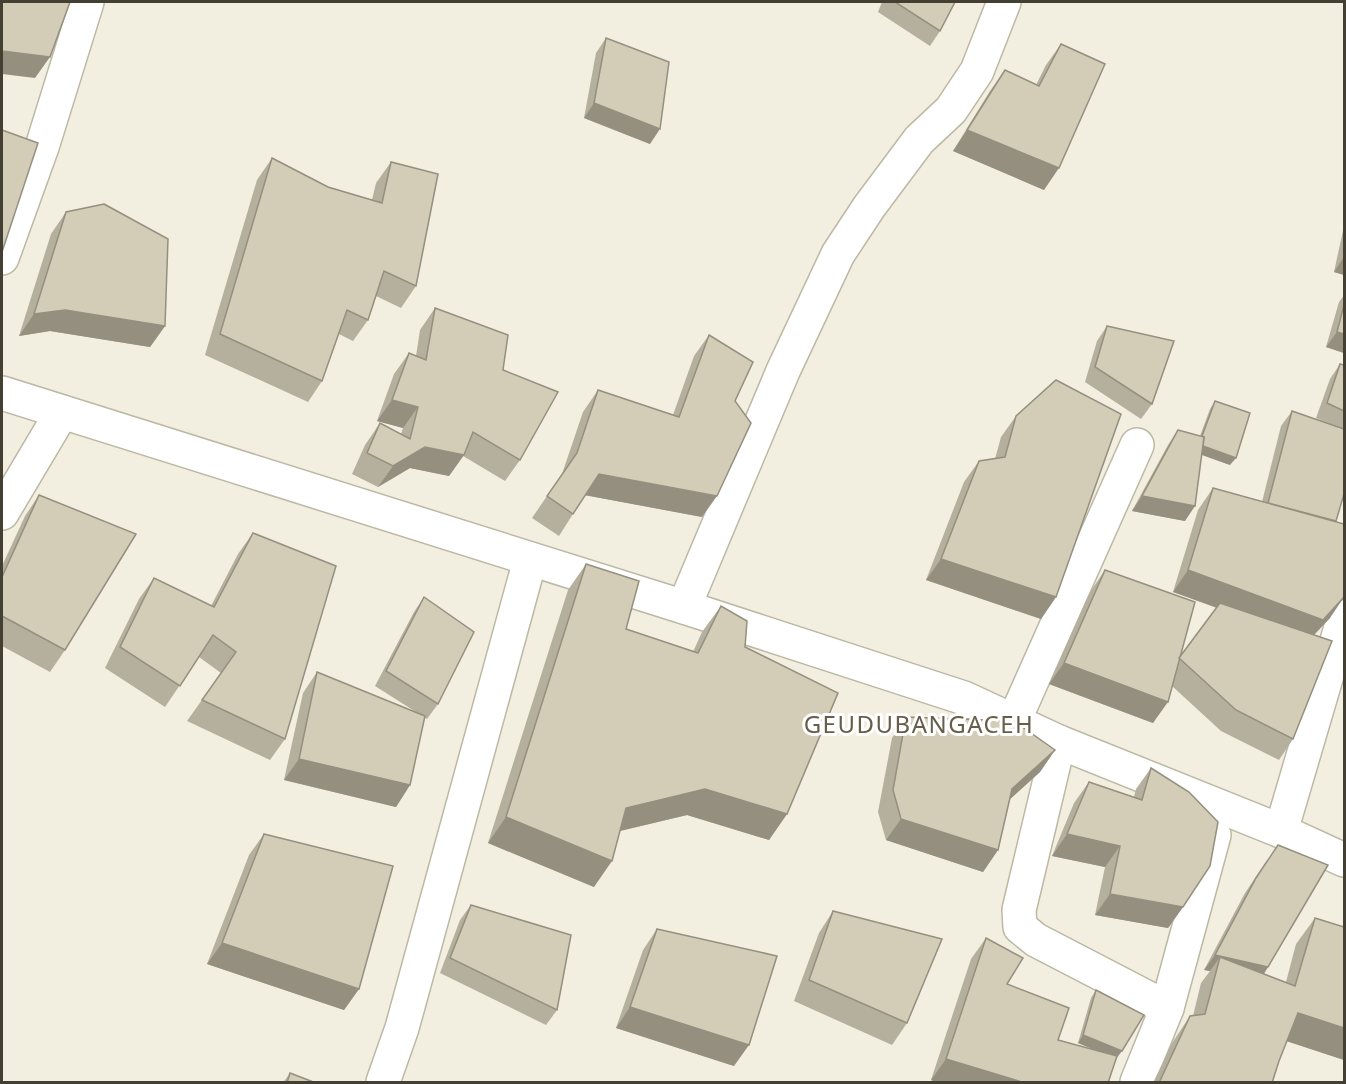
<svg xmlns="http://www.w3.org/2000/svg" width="1346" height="1084" viewBox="0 0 1346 1084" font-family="'Noto Sans',sans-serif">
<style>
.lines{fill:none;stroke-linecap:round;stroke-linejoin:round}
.minor-casing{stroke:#bdb8a4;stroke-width:36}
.tertiary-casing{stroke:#bdb8a4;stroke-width:36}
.minor{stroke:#fff;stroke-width:33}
.tertiary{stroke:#fff;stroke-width:33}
.wall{fill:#b5af9d}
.shaded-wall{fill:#948f7f}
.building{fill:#d3ccb6;stroke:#948f7f;stroke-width:1.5}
.labels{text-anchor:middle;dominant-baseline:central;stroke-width:6;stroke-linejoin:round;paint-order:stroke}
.quarter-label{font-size:24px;letter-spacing:1.5px;fill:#665e49;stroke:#fff}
</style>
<rect width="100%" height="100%" fill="#f2efe1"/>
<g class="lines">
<defs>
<g id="minor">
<path d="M2 258 42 147 87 2"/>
<path d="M2 513 62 412"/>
<path d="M684 607 783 371 838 254 869 207 919 140 951 110 977 71 1004 2"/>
<path d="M1014 721 1137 445"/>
<path d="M1059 742 1019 910 1020 927 1036 940 1167 1008"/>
<path d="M1281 831 1344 617"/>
<path d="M383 1082 402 1028 530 560"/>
<path d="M1137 1082 1167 1008 1214 835"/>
</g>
<path id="tertiary" d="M2 393 684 607 964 698 1059 742 1281 831 1344 860"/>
</defs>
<use href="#minor" class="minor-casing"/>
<use href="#tertiary" class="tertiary-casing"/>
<use href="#minor" class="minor"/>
<use href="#tertiary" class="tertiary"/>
</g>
<g class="wall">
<path d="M882 2H955L940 31 930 46 878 12Z"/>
<path d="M606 38 650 144 584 118 596 53Z"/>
<path d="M1061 44 1044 190 953 151 990 91 1005 70 1036 85 1046 65Z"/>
<path d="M272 158 328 187 372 200 376 183 391 162 416 286 401 308 376 296 368 320 353 341 339 334 322 381 308 402 205 355 257 180Z"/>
<path d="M66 212 165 326 150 347 50 331 19 336 51 234Z"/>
<path d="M1344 226V275L1334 272Z"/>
<path d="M1344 295V353L1326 347 1339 302Z"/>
<path d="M435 308 503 370 520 460 505 481 463 456 449 476 410 468 378 487 352 474 365 445 380 423 401 434 403 428 377 421 394 374 409 353 416 356 420 330Z"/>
<path d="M1107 326 1152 404 1141 419 1085 382 1097 341Z"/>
<path d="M709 335 735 401 702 517 585 495 559 536 532 518 562 474 583 412 598 390 673 415 694 356Z"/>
<path d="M1340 364 1344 365V494L1336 521 1330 618 1314 635 1293 739 1279 760 1221 731 1172 686 1153 723 1049 684 1090 592 1105 570 1179 659 1217 607 1173 592 1198 510 1213 488 1262 502 1281 426 1292 411 1328 423 1316 418 1330 379Z"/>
<path d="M1215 401 1230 465 1202 455 1185 521 1132 511 1168 445 1178 430 1200 436 1210 409Z"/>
<path d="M1016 416 1056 597 1041 619 926 580 964 482 979 461 995 459 1001 437Z"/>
<path d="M39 495 65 650 50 672 2 646V566L25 516Z"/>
<path d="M253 533 285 739 270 760 187 721 221 673 199 657 165 707 105 668 139 599 154 578 211 606 238 554Z"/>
<path d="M586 564 626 629 693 652 702 632 721 606 745 647 787 814 769 840 687 815 620 831 594 887 488 843 568 590Z"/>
<path d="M424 597 438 704 427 719 424 717 410 785 396 807 284 780 303 693 317 672 416 712 375 686 414 612Z"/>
<path d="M906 717 1055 750 1040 772 1010 799 998 850 983 872 886 840 878 812 892 738Z"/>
<path d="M1151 768 1183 907 1168 928 1095 915 1105 867 1052 856 1074 803 1089 782 1134 797 1136 789Z"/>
<path d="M264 834 359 989 344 1010 207 964 249 855Z"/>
<path d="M1267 860 1268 967 1264 974 1286 982 1296 944 1315 918 1344 1060 1287 1041 1279 1061 1272 1083H1153L1172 1043 1190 1016H1193L1201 983 1210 971 1204 970 1245 893Z"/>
<path d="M471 905 557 1010 546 1025 440 973 460 920Z"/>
<path d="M833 911 907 1023 892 1045 794 1001 819 933Z"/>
<path d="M657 929 734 1066 616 1028 643 950Z"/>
<path d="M986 938 1007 984 1058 1040 1095 1050 1078 1043 1091 998 1096 990 1116 1059 1108 1083H938L931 1080 971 959Z"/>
<path d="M290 1073 316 1083H283Z"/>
</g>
<g class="shaded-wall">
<path d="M2 51 50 57 35 78 2 74Z"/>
<path d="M594 103 660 129 650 144 584 118Z"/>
<path d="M967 130 1059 168 1044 190 953 151Z"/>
<path d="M1344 257V275L1334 272Z"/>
<path d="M65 310 165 326 150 347 50 331 19 336 34 314Z"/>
<path d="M1337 332 1344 334V353L1326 347Z"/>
<path d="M392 400 418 407 403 428 377 421Z"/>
<path d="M1199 444 1236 458 1230 465 1194 452Z"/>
<path d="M425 447 464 455 449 476 410 468 378 487 393 466Z"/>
<path d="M599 474 717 496 702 517 584 495Z"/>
<path d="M1142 496 1195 506 1185 521 1132 511Z"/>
<path d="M941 559 1056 597 1041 619 926 580Z"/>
<path d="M1188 570 1344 597 1330 618 1308 641 1173 592Z"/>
<path d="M1064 663 1168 702 1153 723 1049 684Z"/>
<path d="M1055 750 1040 772 997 811 1012 789Z"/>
<path d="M299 759 410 785 396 807 284 780Z"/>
<path d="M705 789 787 814 769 840 687 815 607 834 626 808Z"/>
<path d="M506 817 612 861 594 887 488 843Z"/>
<path d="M901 819 998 850 983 872 886 840Z"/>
<path d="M1067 834 1120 846 1105 867 1052 856Z"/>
<path d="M1110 894 1183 907 1168 928 1095 915Z"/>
<path d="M222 943 359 989 344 1010 207 964Z"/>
<path d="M1215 955 1268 967 1258 982 1220 957 1210 971 1204 970Z"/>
<path d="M630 1007 749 1045 734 1066 616 1028Z"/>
<path d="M1298 1013 1344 1028V1060L1280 1039Z"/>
<path d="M1083 1035 1122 1051 1116 1059 1078 1043Z"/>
<path d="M946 1059 1025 1083H938L931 1080Z"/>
</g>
<g class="building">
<path d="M2 2H70L50 57 2 51Z"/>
<path d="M895 2H955L940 31Z"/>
<path d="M606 38 669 62 660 129 594 103Z"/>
<path d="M1061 44 1105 64 1059 168 967 130 1005 70 1039 86Z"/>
<path d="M2 130 38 143 2 252Z"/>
<path d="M272 158 328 187 382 203 391 162 438 174 416 286 384 271 368 320 347 310 322 381 220 334Z"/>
<path d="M104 204 168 239 165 326 65 310 34 314 66 212Z"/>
<path d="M1344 305V334L1337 332Z"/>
<path d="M435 308 508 335 503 370 558 392 520 460 473 432 464 455 425 447 393 466 367 453 380 423 410 439 418 407 392 400 409 353 426 360Z"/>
<path d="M1107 326 1174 341 1152 404 1095 367Z"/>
<path d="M709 335 753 362 735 401 751 423 717 496 599 474 573 514 547 496 577 453 598 390 679 417Z"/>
<path d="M1340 364 1344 365V411L1327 403Z"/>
<path d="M1056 380 1121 414 1056 597 941 559 979 461 1005 457 1016 416Z"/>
<path d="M1215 401 1250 413 1236 458 1203 446 1204 437 1202 436Z"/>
<path d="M1292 411 1344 429V494L1336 521 1268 503Z"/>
<path d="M1178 430 1204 437 1195 506 1142 496Z"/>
<path d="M1213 488 1344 524V597L1323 620 1188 570Z"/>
<path d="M39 495 136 534 65 650 2 616V577Z"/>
<path d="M253 533 336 566 285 739 202 700 236 652 213 635 180 686 120 647 154 578 214 607Z"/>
<path d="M586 564 639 581 626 629 698 653 721 606 747 621 745 647 838 693 787 814 705 789 626 808 612 861 506 817Z"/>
<path d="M1105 570 1195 602 1168 702 1064 663Z"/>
<path d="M424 597 474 632 438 704 386 671Z"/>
<path d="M1220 603 1332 641 1293 739 1236 710 1179 658Z"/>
<path d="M317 672 425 716 410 785 299 759Z"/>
<path d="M906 717 1014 721 1055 750 1012 789 998 850 901 819 893 790Z"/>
<path d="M1151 768 1189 792 1218 822 1210 866 1183 907 1110 894 1120 846 1067 834 1089 782 1142 800Z"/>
<path d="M264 834 393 866 359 989 222 943Z"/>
<path d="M1278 845 1328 865 1268 967 1215 955 1256 878Z"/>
<path d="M471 905 571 935 557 1010 450 958Z"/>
<path d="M833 911 942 939 907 1023 809 980Z"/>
<path d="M1315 918 1344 927V1028L1298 1013 1279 1061 1272 1083H1159L1190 1016 1205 1014 1220 957 1295 986Z"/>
<path d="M657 929 777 956 749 1045 630 1007Z"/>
<path d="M986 938 1023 958 1007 984 1069 1008 1058 1040 1117 1056 1108 1083H1025L946 1059Z"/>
<path d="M1096 990 1144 1015 1122 1051 1083 1035Z"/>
<path d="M290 1073 316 1083H287Z"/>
</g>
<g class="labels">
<g class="quarter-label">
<text x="919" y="723">GEUDUBANGACEH</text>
</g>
</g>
<rect width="1346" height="1084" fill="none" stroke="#433f32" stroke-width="6"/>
</svg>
